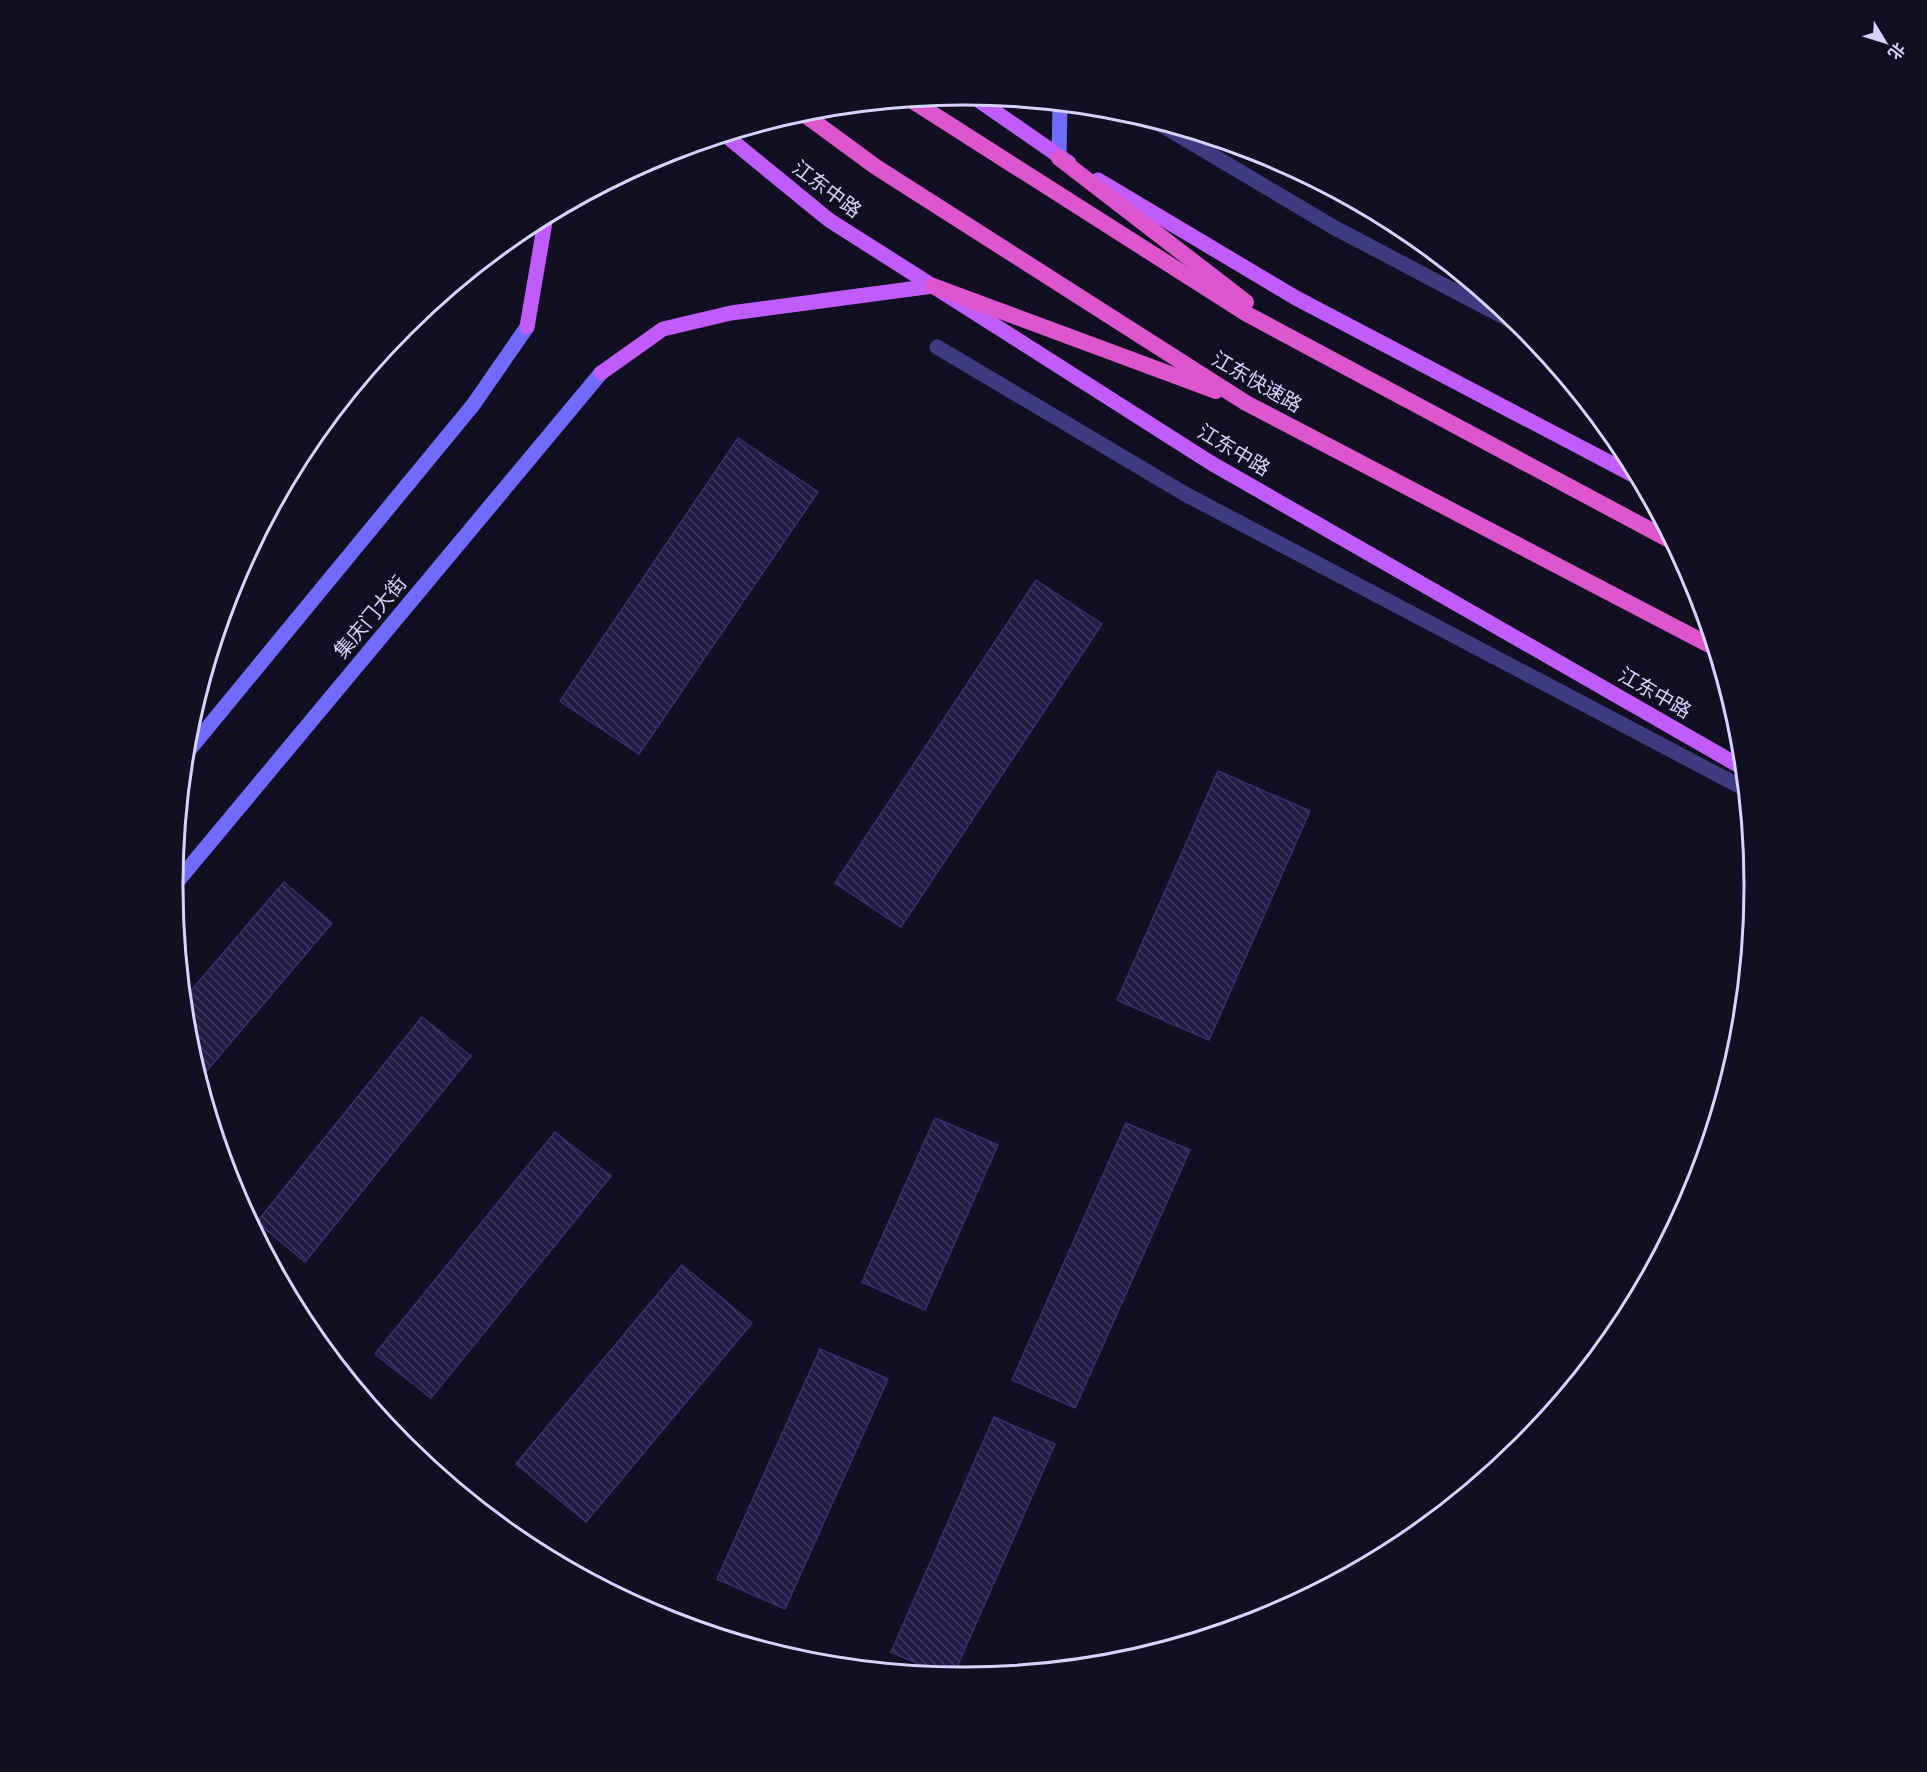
<svg xmlns="http://www.w3.org/2000/svg" width="1927" height="1772" viewBox="0 0 1927 1772" font-family="Arial,'Noto Sans SC',sans-serif">
<style>
.building{fill:url(#building-back-hatch);stroke:#3b2e6f;stroke-width:1.5}
.lines{fill:none;stroke-linecap:round;stroke-linejoin:round}
.tertiary{stroke:#3e3b80;stroke-width:15}
.secondary{stroke:#6f6bfb;stroke-width:15}
.primary{stroke:#c05cfa;stroke-width:15}
.trunk{stroke:#dd56ce;stroke-width:16}
.labels{text-anchor:middle;dominant-baseline:central;stroke-width:5;stroke-linejoin:round;paint-order:stroke}
.street-label{font-size:20px;fill:#d7d2fe;stroke:#120f23}
.rim{fill:none;stroke:#d7d2fe;stroke-width:3}
</style>
<defs>
<pattern id="building-back-hatch" width="6" height="6" patternUnits="userSpaceOnUse" patternTransform="scale(1.5)"><rect width="6" height="6" fill="#231b43"/><path d="M-1 5l2 2M0 0l6 6M5-1l2 2" fill="none" stroke="#423b5f"/></pattern>
</defs>
<rect width="100%" height="100%" fill="#120f23"/>
<g class="building">
<path d="M738 438 818 492 639 754 560 701Z"/>
<path d="M1036 580 1102 624 901 927 835 883Z"/>
<path d="M1218 771 1310 811 1209 1040 1117 1000Z"/>
<path d="M284 882 332 923 199 1080 187 1040 183 1000Z"/>
<path d="M422 1017 471 1056 305 1262 257 1222Z"/>
<path d="M935 1118 998 1145 925 1310 862 1282Z"/>
<path d="M1126 1123 1190 1150 1075 1408 1012 1380Z"/>
<path d="M555 1132 611 1176 431 1398 375 1354Z"/>
<path d="M682 1265 752 1323 586 1522 516 1464Z"/>
<path d="M820 1349 888 1379 785 1609 717 1579Z"/>
<path d="M994 1417 1055 1444 953 1676H947L891 1652Z"/>
<path d="M684 1621 741 1642 683 1624Z"/>
</g>
<g class="lines">
<g class="tertiary">
<path d="M1153 120 1335 228 1525 328"/>
<path d="M937 347 1185 494 1745 789"/>
</g>
<g class="secondary">
<path d="M1059 158 1060 104"/>
<path d="M185 755 473 405 527 327"/>
<path d="M172 888 601 373"/>
</g>
<g class="primary">
<path d="M971 95 1069 163"/>
<path d="M725 135 829 220 1211 463 1743 768"/>
<path d="M1098 180 1296 298 1639 478"/>
<path d="M527 327 546 216"/>
<path d="M601 373 663 329 731 313 933 286"/>
</g>
<g class="trunk">
<path d="M911 100 1247 314 1673 542"/>
<path d="M801 112 876 167 1246 403 1715 648"/>
<path d="M1059 158 1246 302"/>
<path d="M933 286 1216 391"/>
</g>
</g>
<g class="labels">
<g class="street-label">
<text transform="translate(827 189) rotate(37)">江东中路</text>
<text transform="translate(1257 382) rotate(30)">江东快速路</text>
<text transform="translate(1234 450) rotate(31)">江东中路</text>
<text transform="translate(370 617) rotate(-50)">集庆门大街</text>
<text transform="translate(1655 693) rotate(30)">江东中路</text>
</g>
</g>
<path d="M0 0H1927V1772H0ZM963 105H964A780 780 0 0 1 1744 885V887A780 780 0 0 1 964 1667H963A780 780 0 0 1 183 887V885A780 780 0 0 1 963 105Z" fill="#120f23" fill-rule="evenodd"/>
<path class="rim" d="M963 105H964A780 780 0 0 1 1744 885V887A780 780 0 0 1 964 1667H963A780 780 0 0 1 183 887V885A780 780 0 0 1 963 105Z"/>
<g transform="translate(1885 42) rotate(128)" stroke="#120f23" stroke-width="4.5" paint-order="stroke">
<path d="M0-4.5L10 22L0 15L-10 22Z" fill="#d7d2fe"/>
<text y="-9" font-size="16" font-weight="bold" text-anchor="middle" fill="#d7d2fe">北</text>
</g>
</svg>
